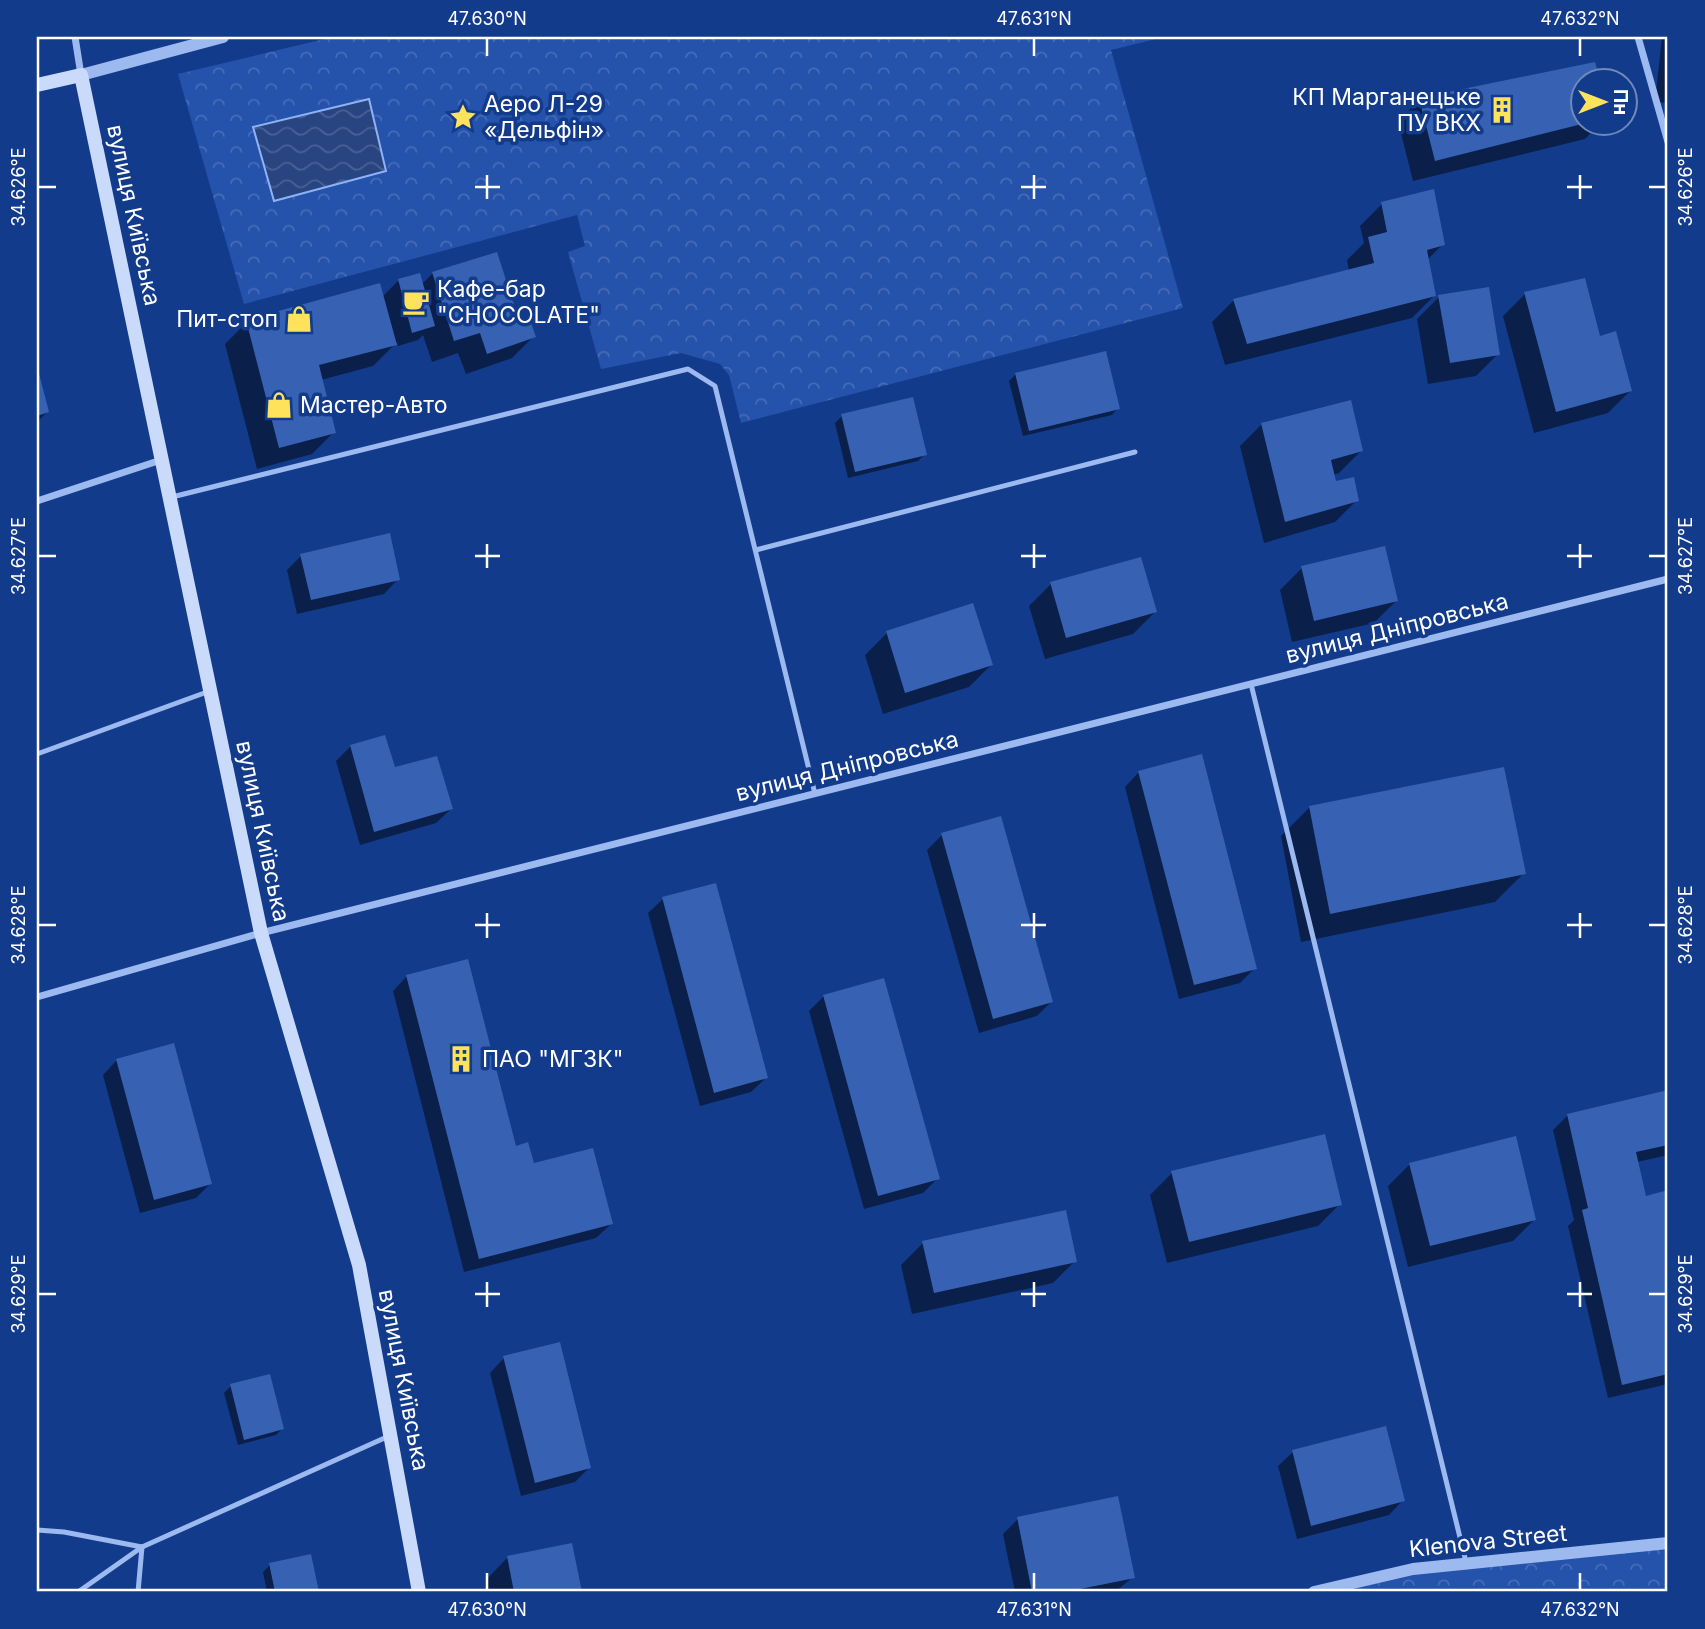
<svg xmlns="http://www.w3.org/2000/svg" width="1705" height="1629" viewBox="0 0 1705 1629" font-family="Inter,sans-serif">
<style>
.park{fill:url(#park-crowns)}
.water{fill:url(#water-waves);stroke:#8eb2f4;stroke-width:2}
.shadow{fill:#0007}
.building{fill:#3762b3}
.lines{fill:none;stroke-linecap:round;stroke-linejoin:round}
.service{stroke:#9cb9f0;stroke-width:5}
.minor{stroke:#9cb9f0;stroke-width:7}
.tertiary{stroke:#9cb9f0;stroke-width:12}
.secondary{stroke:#cadafb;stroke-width:14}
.ticks{fill:none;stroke:#fff;stroke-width:2.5}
.labels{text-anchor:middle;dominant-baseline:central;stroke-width:7;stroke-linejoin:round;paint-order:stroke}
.poi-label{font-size:23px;fill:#fff;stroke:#133b8c;text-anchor:start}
.street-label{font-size:23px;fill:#fff;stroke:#133b8c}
.neatline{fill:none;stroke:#fff;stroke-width:2.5}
.ticks-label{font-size:18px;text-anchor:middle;fill:#fff}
</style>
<defs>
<pattern id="park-crowns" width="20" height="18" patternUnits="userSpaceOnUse" patternTransform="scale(1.75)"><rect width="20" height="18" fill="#2552ab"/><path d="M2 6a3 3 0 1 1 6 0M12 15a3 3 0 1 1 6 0" fill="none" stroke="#466cb8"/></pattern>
<pattern id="water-waves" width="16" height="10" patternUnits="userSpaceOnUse" patternTransform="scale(1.75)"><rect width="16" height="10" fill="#284582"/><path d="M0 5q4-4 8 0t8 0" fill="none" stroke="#486195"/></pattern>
</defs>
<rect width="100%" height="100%" fill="#133b8c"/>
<g class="park">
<path d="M333 37H1164L1111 50 1183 308 741 423 729 375 720 364 681 353 601 369 568 252 585 246 577 215 244 304 178 74Z"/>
<path d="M1668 1543V1592H1314L1413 1569Z"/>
</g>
<path class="water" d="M369 99 386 171 274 201 253 127Z"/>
<g class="shadow">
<path d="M1662 37H1668V103L1655 102Z"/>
<path d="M1594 64 1598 80H1582V122H1601L1585 139 1413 181 1398 121 1420 99Z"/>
<path d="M1382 204 1443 244 1427 260 1434 296 1412 318 1225 365 1212 322 1234 300 1349 271 1347 260 1364 243 1360 226Z"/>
<path d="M433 273 534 336 512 358 466 374 458 353 432 362 423 335 418 340 398 346 397 342 373 366 321 380 334 432 312 454 257 469 225 344 247 322 382 297 399 280 422 284Z"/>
<path d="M1525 294 1599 338 1630 391 1608 413 1534 433 1503 316Z"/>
<path d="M1439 297 1498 354 1476 376 1428 384 1417 319Z"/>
<path d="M37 369 47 412 37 422Z"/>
<path d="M1016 374 1118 408 1112 415 1023 436 1009 381Z"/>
<path d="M842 416 925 454 918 461 848 478 835 423Z"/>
<path d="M1262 424 1361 451 1339 473 1333 475 1335 483 1357 500 1335 522 1264 543 1240 446Z"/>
<path d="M301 556 398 579 384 594 297 614 287 570Z"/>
<path d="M1302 568 1396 601 1374 623 1292 642 1280 590Z"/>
<path d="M1051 584 1155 612 1133 634 1045 659 1029 606Z"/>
<path d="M972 606 991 665 969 687 883 714 865 655 887 633Z"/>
<path d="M351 746 393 770 451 809 436 823 360 845 336 761Z"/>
<path d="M1139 772 1255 968 1240 983 1179 999 1125 787Z"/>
<path d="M1310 807 1524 873 1495 902 1301 942 1281 836Z"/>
<path d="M942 835 1051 1002 1037 1016 979 1033 927 850Z"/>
<path d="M663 899 766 1078 751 1092 700 1106 648 913Z"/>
<path d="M407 976 515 1148 533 1165 611 1224 596 1238 464 1272 393 991Z"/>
<path d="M824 996 938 1178 923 1193 864 1209 809 1011Z"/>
<path d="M117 1060 210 1184 196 1198 140 1213 103 1075Z"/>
<path d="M1668 1092V1155L1637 1162 1645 1198 1668 1192V1384L1608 1398 1568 1226 1574 1220 1553 1130 1567 1116Z"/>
<path d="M1410 1164 1535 1219 1513 1241 1408 1267 1388 1186Z"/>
<path d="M1172 1173 1340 1204 1318 1226 1167 1263 1150 1195Z"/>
<path d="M923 1243 1075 1261 1053 1283 912 1314 901 1265Z"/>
<path d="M504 1358 589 1468 575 1482 521 1496 490 1373Z"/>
<path d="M231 1386 282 1429 276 1435 238 1445 224 1393Z"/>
<path d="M1293 1452 1403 1500 1389 1515 1297 1539 1278 1466Z"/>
<path d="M1018 1519 1133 1577 1115 1592H1015L1003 1534Z"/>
<path d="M570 1545 580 1592H488L486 1580 507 1558Z"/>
<path d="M309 1556 317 1592H267L263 1572 270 1565Z"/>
</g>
<g class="building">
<path d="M1595 62 1600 80H1582V124L1435 161 1419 98Z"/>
<path d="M1434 189 1445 245 1427 250 1436 296 1247 344 1233 299 1374 263 1368 237 1387 232 1381 202Z"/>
<path d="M497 252 520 323 530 320 536 337 487 354 480 333 454 341 432 272Z"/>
<path d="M420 273 435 326 412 333 398 279Z"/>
<path d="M1585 278 1600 336 1616 331 1632 391 1556 412 1524 292Z"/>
<path d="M380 283 397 345 319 365 336 433 279 448 246 320Z"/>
<path d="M1489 287 1500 355 1450 363 1438 295Z"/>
<path d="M1106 351 1120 409 1029 431 1015 373Z"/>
<path d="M37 366 49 412 37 416Z"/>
<path d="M913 397 927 455 855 472 841 414Z"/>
<path d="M1351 400 1363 451 1331 460 1336 481 1354 477 1359 501 1285 522 1261 423Z"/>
<path d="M390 533 400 580 311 600 300 554Z"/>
<path d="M1385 546 1398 601 1314 621 1301 566Z"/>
<path d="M1141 557 1157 612 1066 638 1050 582Z"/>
<path d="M973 603 993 665 905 693 886 631Z"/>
<path d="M385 735 395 767 437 756 453 809 374 832 350 745Z"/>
<path d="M1202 754 1257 969 1194 985 1138 771Z"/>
<path d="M1504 767 1526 874 1330 914 1309 806Z"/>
<path d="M1001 816 1053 1002 993 1019 941 833Z"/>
<path d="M716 883 768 1078 714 1093 662 897Z"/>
<path d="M468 959 516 1146 528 1142 534 1163 593 1148 613 1224 479 1259 406 975Z"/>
<path d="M884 978 940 1179 878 1196 823 995Z"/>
<path d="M174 1043 212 1184 154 1200 116 1059Z"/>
<path d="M1668 1090V1145L1636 1152 1646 1196 1668 1190V1374L1622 1385 1582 1210 1588 1208 1567 1114Z"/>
<path d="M1325 1134 1342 1205 1189 1242 1171 1171Z"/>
<path d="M1516 1136 1536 1220 1430 1246 1409 1163Z"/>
<path d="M1066 1210 1077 1262 934 1293 922 1241Z"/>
<path d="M560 1342 591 1468 535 1483 503 1356Z"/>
<path d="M270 1374 284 1429 244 1440 230 1384Z"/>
<path d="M1386 1426 1405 1501 1311 1526 1292 1450Z"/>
<path d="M1118 1496 1135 1578 1065 1592H1032L1017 1517Z"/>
<path d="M572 1543 582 1592H514L507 1556Z"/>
<path d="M311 1554 319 1592H275L269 1563Z"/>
</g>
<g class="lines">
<g class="service">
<path d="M172 497 688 369 715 386 815 794"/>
<path d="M756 550 1135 452"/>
<path d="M1251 684 1466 1562"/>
<path d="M37 754 207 692"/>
<path d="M37 1530 64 1532 142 1547 389 1436"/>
<path d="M78 1592 142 1547"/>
<path d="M138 1592 142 1547"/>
</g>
<g class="minor">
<path d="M75 37 81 75"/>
<path d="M1638 37 1668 142"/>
<path d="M37 501 161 460"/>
<path d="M37 997 261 933 1668 579"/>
</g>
<g class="tertiary">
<path d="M81 75 223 37"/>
<path d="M1314 1592 1413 1569 1668 1543"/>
</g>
<path class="secondary" d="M37 85 81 75 261 933 359 1265 419 1592"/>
</g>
<path class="ticks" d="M487 38V56M1034 38V56M1580 38V56M487 175V199M1034 175V199M1580 175V199M38 187H56M475 187H500M1021 187H1046M1567 187H1592M1649 187H1666M487 544V568M1034 544V568M1580 544V568M38 556H56M475 556H500M1021 556H1046M1567 556H1592M1649 556H1666M487 913V938M1034 913V938M1580 913V938M38 925H56M475 925H500M1021 925H1046M1567 925H1592M1649 925H1666M487 1282V1307M1034 1282V1307M1580 1282V1307M38 1294H56M475 1294H500M1021 1294H1046M1567 1294H1592M1649 1294H1666M487 1573V1590M1034 1573V1590M1580 1573V1590"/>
<defs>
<symbol id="building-bare" viewBox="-9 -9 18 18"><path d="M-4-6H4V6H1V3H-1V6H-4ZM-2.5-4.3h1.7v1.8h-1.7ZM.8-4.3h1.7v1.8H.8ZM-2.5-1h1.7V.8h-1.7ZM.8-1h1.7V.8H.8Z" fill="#ffe25b" stroke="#133b8c" stroke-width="2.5" paint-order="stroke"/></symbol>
<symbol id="sight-bare" viewBox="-9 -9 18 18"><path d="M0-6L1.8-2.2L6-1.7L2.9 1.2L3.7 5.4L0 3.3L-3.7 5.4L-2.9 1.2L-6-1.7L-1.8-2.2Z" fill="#ffe25b" stroke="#133b8c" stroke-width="2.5" paint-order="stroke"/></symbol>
<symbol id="cafe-bare" viewBox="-9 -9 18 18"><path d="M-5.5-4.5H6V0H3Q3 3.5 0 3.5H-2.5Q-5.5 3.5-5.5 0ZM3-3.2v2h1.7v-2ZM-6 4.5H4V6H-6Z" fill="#ffe25b" stroke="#133b8c" stroke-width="2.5" paint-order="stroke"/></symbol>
<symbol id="shop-bare" viewBox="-9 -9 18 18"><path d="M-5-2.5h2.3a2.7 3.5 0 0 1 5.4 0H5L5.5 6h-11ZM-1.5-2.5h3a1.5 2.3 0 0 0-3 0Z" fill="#ffe25b" stroke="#133b8c" stroke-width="2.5" paint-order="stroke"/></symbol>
</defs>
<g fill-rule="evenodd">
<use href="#building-bare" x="1483" y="91" width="38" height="38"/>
<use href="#sight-bare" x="444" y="98" width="38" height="38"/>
<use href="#cafe-bare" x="397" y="283" width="38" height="38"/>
<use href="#shop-bare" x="280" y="300" width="38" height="38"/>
<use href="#shop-bare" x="260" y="386" width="38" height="38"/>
<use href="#building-bare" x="442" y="1040" width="38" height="38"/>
</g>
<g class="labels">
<g class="poi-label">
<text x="1481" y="97" text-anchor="end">КП Марганецьке<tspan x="1481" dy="26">ПУ ВКХ</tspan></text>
<text x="484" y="104">Аеро Л-29<tspan x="484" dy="26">«Дельфін»</tspan></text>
<text x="437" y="289">Кафе-бар<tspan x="437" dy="26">"CHOCOLATE"</tspan></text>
<text x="278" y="319" text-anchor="end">Пит-стоп</text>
<text x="300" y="405">Мастер-Авто</text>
<text x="482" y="1059">ПАО "МГЗК"</text>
</g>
<g class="street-label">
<text transform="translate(134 215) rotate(78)">вулиця Київська</text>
<text transform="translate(1397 628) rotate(-14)">вулиця Дніпровська</text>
<text transform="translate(847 766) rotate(-14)">вулиця Дніпровська</text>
<text transform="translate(263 831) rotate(78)">вулиця Київська</text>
<text transform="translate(404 1380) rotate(79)">вулиця Київська</text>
<text transform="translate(1488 1541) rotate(-6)">Klenova Street</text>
</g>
</g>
<rect width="1705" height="1629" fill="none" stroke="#133b8c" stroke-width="77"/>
<g transform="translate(1604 102) rotate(90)"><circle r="33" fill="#133b8c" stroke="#7189ba" stroke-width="2"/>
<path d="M0-5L12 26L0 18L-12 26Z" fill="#ffe25b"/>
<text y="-10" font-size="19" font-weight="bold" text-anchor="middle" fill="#ffffff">Пн</text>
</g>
<rect x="38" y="38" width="1628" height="1552" class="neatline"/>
<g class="ticks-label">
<text x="487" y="25">47.630°N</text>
<text x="1034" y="25">47.631°N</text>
<text x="1580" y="25">47.632°N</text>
<text transform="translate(1686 187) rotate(-90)" y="6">34.626°E</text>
<text transform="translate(19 187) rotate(-90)" y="6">34.626°E</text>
<text transform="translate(1686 556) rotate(-90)" y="6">34.627°E</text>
<text transform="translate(19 556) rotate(-90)" y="6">34.627°E</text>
<text transform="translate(1686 925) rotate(-90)" y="6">34.628°E</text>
<text transform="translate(19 925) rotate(-90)" y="6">34.628°E</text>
<text transform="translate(1686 1294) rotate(-90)" y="6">34.629°E</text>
<text transform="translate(19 1294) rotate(-90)" y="6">34.629°E</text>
<text x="487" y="1616">47.630°N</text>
<text x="1034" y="1616">47.631°N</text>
<text x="1580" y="1616">47.632°N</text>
</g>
</svg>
